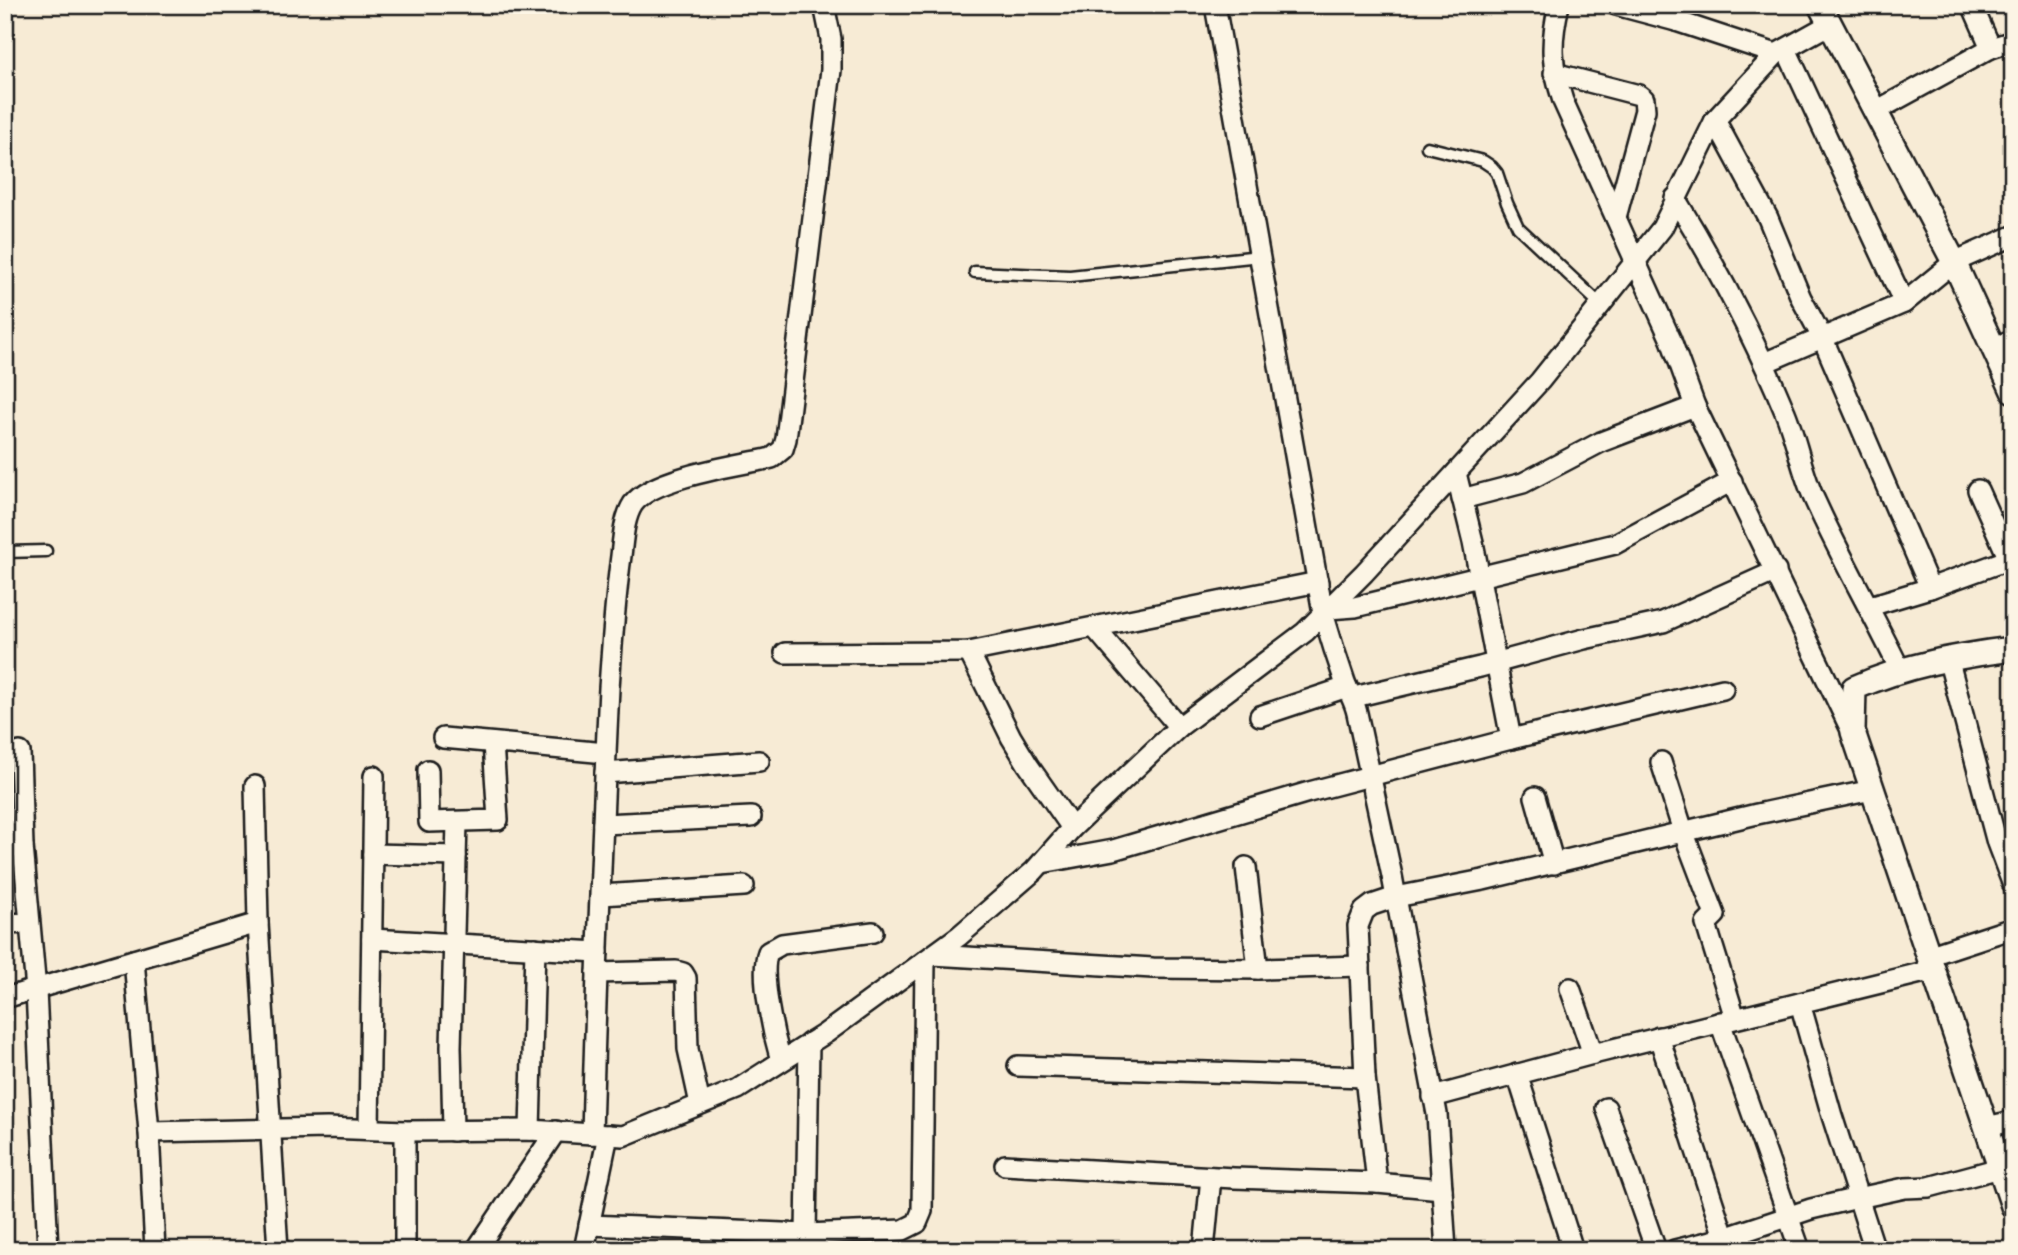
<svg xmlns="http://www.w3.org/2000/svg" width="2018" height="1255" viewBox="0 0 2018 1255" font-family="'Comic Neue',sans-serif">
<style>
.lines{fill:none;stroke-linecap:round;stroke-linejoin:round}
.service-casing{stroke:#1c1c1c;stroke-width:15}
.minor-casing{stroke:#1c1c1c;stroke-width:24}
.tertiary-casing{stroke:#1c1c1c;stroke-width:28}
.service{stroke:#fcf5e5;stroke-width:10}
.minor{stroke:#fcf5e5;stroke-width:19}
.tertiary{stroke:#fcf5e5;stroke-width:23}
</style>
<rect width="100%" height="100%" fill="#f7ebd5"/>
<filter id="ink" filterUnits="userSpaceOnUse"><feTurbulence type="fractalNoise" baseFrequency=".0143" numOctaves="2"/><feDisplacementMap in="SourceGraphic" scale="14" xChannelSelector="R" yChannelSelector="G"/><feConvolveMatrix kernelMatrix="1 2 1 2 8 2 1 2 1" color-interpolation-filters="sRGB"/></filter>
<g filter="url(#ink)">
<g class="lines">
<defs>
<g id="service">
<path d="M1427 147 1483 161 1492 167 1497 173 1507 203 1518 227 1600 304"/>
<path d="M975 272 1070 276 1260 256"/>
<path d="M5 552 46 551"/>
</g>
<g id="minor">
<path d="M1215 5 1323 613C1330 637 1337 659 1345 682 1349 694 1354 700 1357 713L1392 876 1437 1114 1446 1250"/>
<path d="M1559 5C1550 43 1551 64 1563 101L1671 340 1695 406 1852 732"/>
<path d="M1616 5 1676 21 1680 5"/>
<path d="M1972 5 1991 48"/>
<path d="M1676 21 1776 54"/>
<path d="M1786 49 1904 303"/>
<path d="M1554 73 1639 95 1644 99 1645 110 1616 217"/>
<path d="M1874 112 1991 48 2013 41"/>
<path d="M1715 120 1768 218 1801 298 1823 339 1930 588"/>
<path d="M1675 198C1717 267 1754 337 1785 412 1797 441 1802 474 1816 503 1842 560 1873 614 1900 670"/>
<path d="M1992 349 2013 339"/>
<path d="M1764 363 1904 303 1954 262 2013 236"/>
<path d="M1456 473 1473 542 1511 739"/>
<path d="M1978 490 2009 559"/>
<path d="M1462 499 1523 483 1601 442 1695 406"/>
<path d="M1870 606 1930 588 2013 558"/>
<path d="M1328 609 1355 607 1615 544 1732 481"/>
<path d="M1094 627 1179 727"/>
<path d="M969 652 1011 737 1028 765 1072 828"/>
<path d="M785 653 969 652 1318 582"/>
<path d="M1948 658 1997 843 2013 885"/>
<path d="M1354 697 1480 667 1584 639 1663 622 1776 571"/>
<path d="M1260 716 1347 687"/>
<path d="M443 738 606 753"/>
<path d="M20 752 23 846 36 990 48 1250"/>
<path d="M1661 762 1683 831 1715 915 1706 924 1735 1018"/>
<path d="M428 770 429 822 498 820 493 743"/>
<path d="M605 773 759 761"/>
<path d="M255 786 258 923 278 1250"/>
<path d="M1535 797 1554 864"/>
<path d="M603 824 751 817"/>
<path d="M5 847 23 846"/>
<path d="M373 854 456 856"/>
<path d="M1042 863 1113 850 1309 792 1511 739 1723 689"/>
<path d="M1246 867 1258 969"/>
<path d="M601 895 744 886"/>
<path d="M5 923 29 924"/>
<path d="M372 939 598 952"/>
<path d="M933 955 1153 968 1258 969 1360 966"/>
<path d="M1928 956 2013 928"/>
<path d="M134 960 149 1132 155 1250"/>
<path d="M597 973 676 971 683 973 686 978 688 1049 700 1104"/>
<path d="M1570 988 1593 1054"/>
<path d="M5 998 258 923"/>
<path d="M1800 1003 1832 1116 1875 1250"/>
<path d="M1720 1022 1800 1250"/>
<path d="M1659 1037 1728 1249"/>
<path d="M781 1061C774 1037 759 975 768 952L782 944 873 932"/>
<path d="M1018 1066 1365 1077"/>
<path d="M1517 1074 1573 1250"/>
<path d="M1433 1097 1593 1054 1933 970"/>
<path d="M1606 1108 1656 1250"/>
<path d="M1986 1127 2013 1121"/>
<path d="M369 1129 374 776"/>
<path d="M530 1130 535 948"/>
<path d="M405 1131V1250"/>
<path d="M453 1131 451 1047 457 822"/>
<path d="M149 1132 327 1128 405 1131 530 1130 623 1136 738 1089 826 1033 959 936 1034 871 1072 828 1179 727 1305 632 1364 573 1540 381 1662 228 1715 120 1776 54 1830 24"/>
<path d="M592 1134C596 985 602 836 609 688 612 643 615 600 621 556 623 539 624 518 633 504 653 477 739 465 772 458L783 449 786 439 831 70V39L824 5"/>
<path d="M1005 1165 1234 1178 1377 1183 1442 1189"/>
<path d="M1377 1183 1365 1077 1358 926 1364 911 1372 905 1396 897 1483 880 1757 814 1872 790"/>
<path d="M589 1225 806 1234 903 1230 917 1223 922 1211 925 961"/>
<path d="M806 1234 809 1043"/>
<path d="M476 1250 556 1131"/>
<path d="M584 1250 608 1135"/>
<path d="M1204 1250 1211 1177"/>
<path d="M1675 1250 1724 1238 1811 1209 1858 1198 1905 1188 1929 1187 2000 1168"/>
</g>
<g id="tertiary">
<path d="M1820 5 1954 262 2013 391"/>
<path d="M2013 649C1956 656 1907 665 1854 688L1853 732 2013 1206"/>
</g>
</defs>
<use href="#service" class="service-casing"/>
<use href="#minor" class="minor-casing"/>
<use href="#tertiary" class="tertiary-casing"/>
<use href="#service" class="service"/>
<use href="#minor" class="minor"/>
<use href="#tertiary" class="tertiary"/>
</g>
</g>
<rect width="2018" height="1255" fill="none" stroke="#fcf5e5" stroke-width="28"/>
<rect x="14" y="14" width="1990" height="1227" fill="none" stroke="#1c1c1c" stroke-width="2.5" filter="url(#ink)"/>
</svg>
